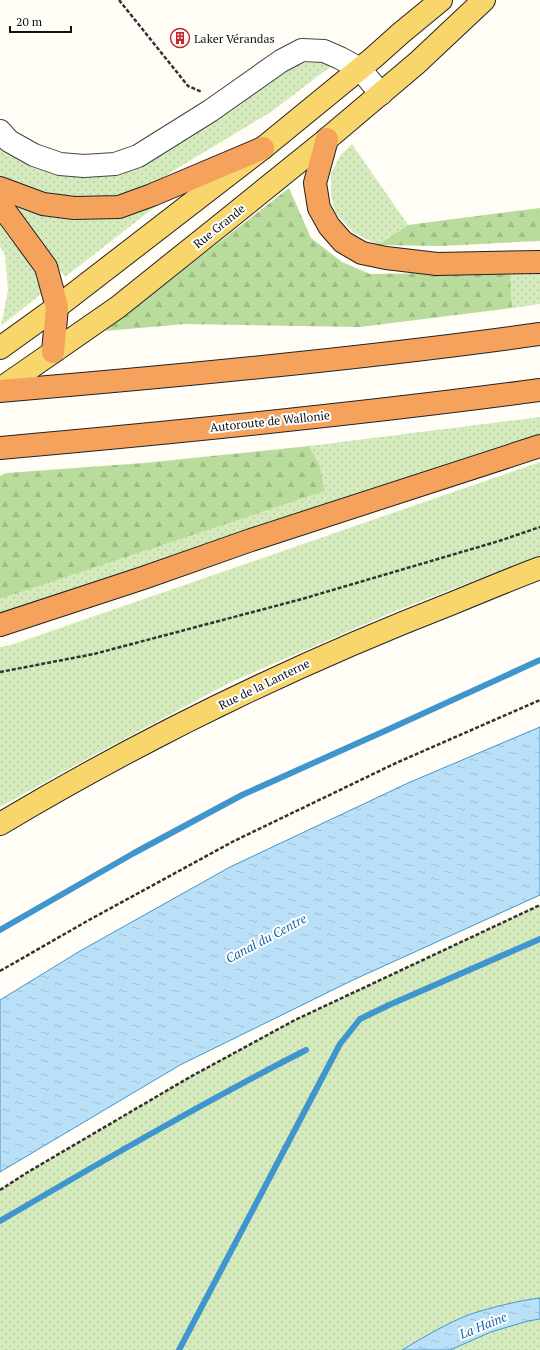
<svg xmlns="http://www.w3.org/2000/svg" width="540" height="1350" viewBox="0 0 540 1350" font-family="'PT Serif',serif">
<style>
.grass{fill:url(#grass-dots)}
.forest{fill:url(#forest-firs)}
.water{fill:url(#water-ripples);stroke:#3f96cf}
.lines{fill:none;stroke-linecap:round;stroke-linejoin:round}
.stream{stroke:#3f96cf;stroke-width:6}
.minor-casing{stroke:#444;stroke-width:24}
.major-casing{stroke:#222;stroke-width:24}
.highway-casing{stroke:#222;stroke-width:24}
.path{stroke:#333;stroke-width:2.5;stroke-dasharray:4 2;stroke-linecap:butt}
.minor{stroke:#fff;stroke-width:22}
.major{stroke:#f9d66b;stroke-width:22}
.highway{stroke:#f5a25d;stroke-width:22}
.labels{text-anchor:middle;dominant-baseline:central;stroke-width:4;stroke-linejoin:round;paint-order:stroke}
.poi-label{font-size:12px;fill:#111;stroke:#fff;text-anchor:start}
.street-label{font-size:12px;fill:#111;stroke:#fff}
.water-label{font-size:13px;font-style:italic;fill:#1768a6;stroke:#fff}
</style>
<defs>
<pattern id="grass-dots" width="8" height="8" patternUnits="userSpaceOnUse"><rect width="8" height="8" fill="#d5ebbd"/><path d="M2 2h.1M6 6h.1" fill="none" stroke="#b6c8a1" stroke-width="1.8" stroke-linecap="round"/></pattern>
<pattern id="forest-firs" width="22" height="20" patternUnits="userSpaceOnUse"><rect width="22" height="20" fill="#b9dc9c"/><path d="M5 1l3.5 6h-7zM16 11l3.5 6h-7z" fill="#9ebc85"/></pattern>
<pattern id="water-ripples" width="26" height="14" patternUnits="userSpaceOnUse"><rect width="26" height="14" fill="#b9e0f7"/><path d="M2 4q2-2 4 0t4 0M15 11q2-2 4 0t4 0" fill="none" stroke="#9ebfd3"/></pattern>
</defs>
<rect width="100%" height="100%" fill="#fffdf5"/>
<g class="grass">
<path d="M325 62 330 67 271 112 186 163 151 185 120 196 80 201 33 192 0 176V142L93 176 137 169 174 145 286 68 302 63Z"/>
<path d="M352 144 408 225 378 245 353 232 335 212 331 195V173L340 156Z"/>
<path d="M9 201 127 213 155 207 65 277Z"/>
<path d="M0 217 35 263 46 290 1 326 8 290 5 255 0 246Z"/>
<path d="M540 271V304L512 308 510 272Z"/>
<path d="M540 417V436L21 608 0 613V599L325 491 320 466 309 446Z"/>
<path d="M540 462V555L393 612 229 683 94 755 0 807V647L11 645Z"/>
<path d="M540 905V1298C517 1301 493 1307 471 1314 447 1323 424 1337 402 1350H0V1190L28 1172 190 1077 295 1020Z"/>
<path d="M540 1319V1350H450C474 1337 513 1323 540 1319Z"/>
</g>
<g class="forest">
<path d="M289 188 311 238 342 262 370 274 510 272 512 308 360 327 185 324 105 331Z"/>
<path d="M540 208V241L440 246 378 245 408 225Z"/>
<path d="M309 446 320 466 325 491 0 599V476L6 473 144 463Z"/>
</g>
<g class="water">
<path d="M540 727V895L353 980 180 1065 0 1172V1000L80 951 230 867 408 783Z"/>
<path d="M540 1298V1319L528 1321 491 1332 450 1350H402C424 1337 447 1323 471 1314 493 1307 517 1301 540 1298Z"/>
</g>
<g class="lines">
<g class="stream">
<path d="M0 930 134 853 242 795 387 730 540 660"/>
<path d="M0 1221C101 1162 202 1103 306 1050"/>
<path d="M179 1350 340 1044 360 1019 389 1005 540 939"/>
</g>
<defs>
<path id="minor" d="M0 131 9 141 34 155 60 164 84 166 115 164 138 156 210 111 281 61 302 50 324 51 340 58 360 69 381 94"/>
<g id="major">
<path d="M0 348 57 307 263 148 373 58 401 33 441 0"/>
<path d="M0 389 118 307 213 231 327 139 417 63 484 0"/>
<path d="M0 824C144 738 296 664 453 603 482 591 511 579 540 568"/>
</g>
<g id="highway">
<path d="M327 139 315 183 319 208 329 226 343 242 362 253 386 258 437 264 540 262"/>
<path d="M0 188 43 204 74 208 119 207 152 195 263 148"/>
<path d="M0 204 46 267 57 307 53 352"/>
<path d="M0 391C180 376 361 359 540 334"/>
<path d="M0 448C180 432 361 414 540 390"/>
<path d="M0 625 143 578 251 540 540 446"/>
</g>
</defs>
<use href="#minor" class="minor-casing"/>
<use href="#major" class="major-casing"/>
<use href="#highway" class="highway-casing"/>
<g class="path">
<path d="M119 0 188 86 202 92"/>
<path d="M0 672 94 654 302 599 499 541 540 527"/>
<path d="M0 971 89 920 234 841 396 763 540 700"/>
<path d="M0 1190 28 1172 190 1077 295 1020 540 905"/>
</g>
<use href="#minor" class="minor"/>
<use href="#major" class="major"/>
<use href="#highway" class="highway"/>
</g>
<defs>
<symbol id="building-ring" viewBox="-11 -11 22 22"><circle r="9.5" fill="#fff" stroke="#c4262e" stroke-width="1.5"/><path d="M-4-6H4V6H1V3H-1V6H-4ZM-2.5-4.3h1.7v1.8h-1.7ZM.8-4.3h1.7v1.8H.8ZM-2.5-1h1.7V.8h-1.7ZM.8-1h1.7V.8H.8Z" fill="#c4262e"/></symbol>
</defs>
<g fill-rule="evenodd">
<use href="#building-ring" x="169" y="27" width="22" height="22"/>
</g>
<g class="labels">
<g class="poi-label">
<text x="194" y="38">Laker Vérandas</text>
</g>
<g class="street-label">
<text transform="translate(219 226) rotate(-39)">Rue Grande</text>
<text transform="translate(270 421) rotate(-6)">Autoroute de Wallonie</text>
<text transform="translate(264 684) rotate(-26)">Rue de la Lanterne</text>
</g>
<g class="water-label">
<text transform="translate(266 938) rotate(-28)">Canal du Centre</text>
<text transform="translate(483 1325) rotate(-22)">La Haine</text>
</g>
</g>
<path d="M10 26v6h61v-6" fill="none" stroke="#111111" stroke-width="2"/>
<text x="16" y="26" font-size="12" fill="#111111" stroke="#ffffff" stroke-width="3" paint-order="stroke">20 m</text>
</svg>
